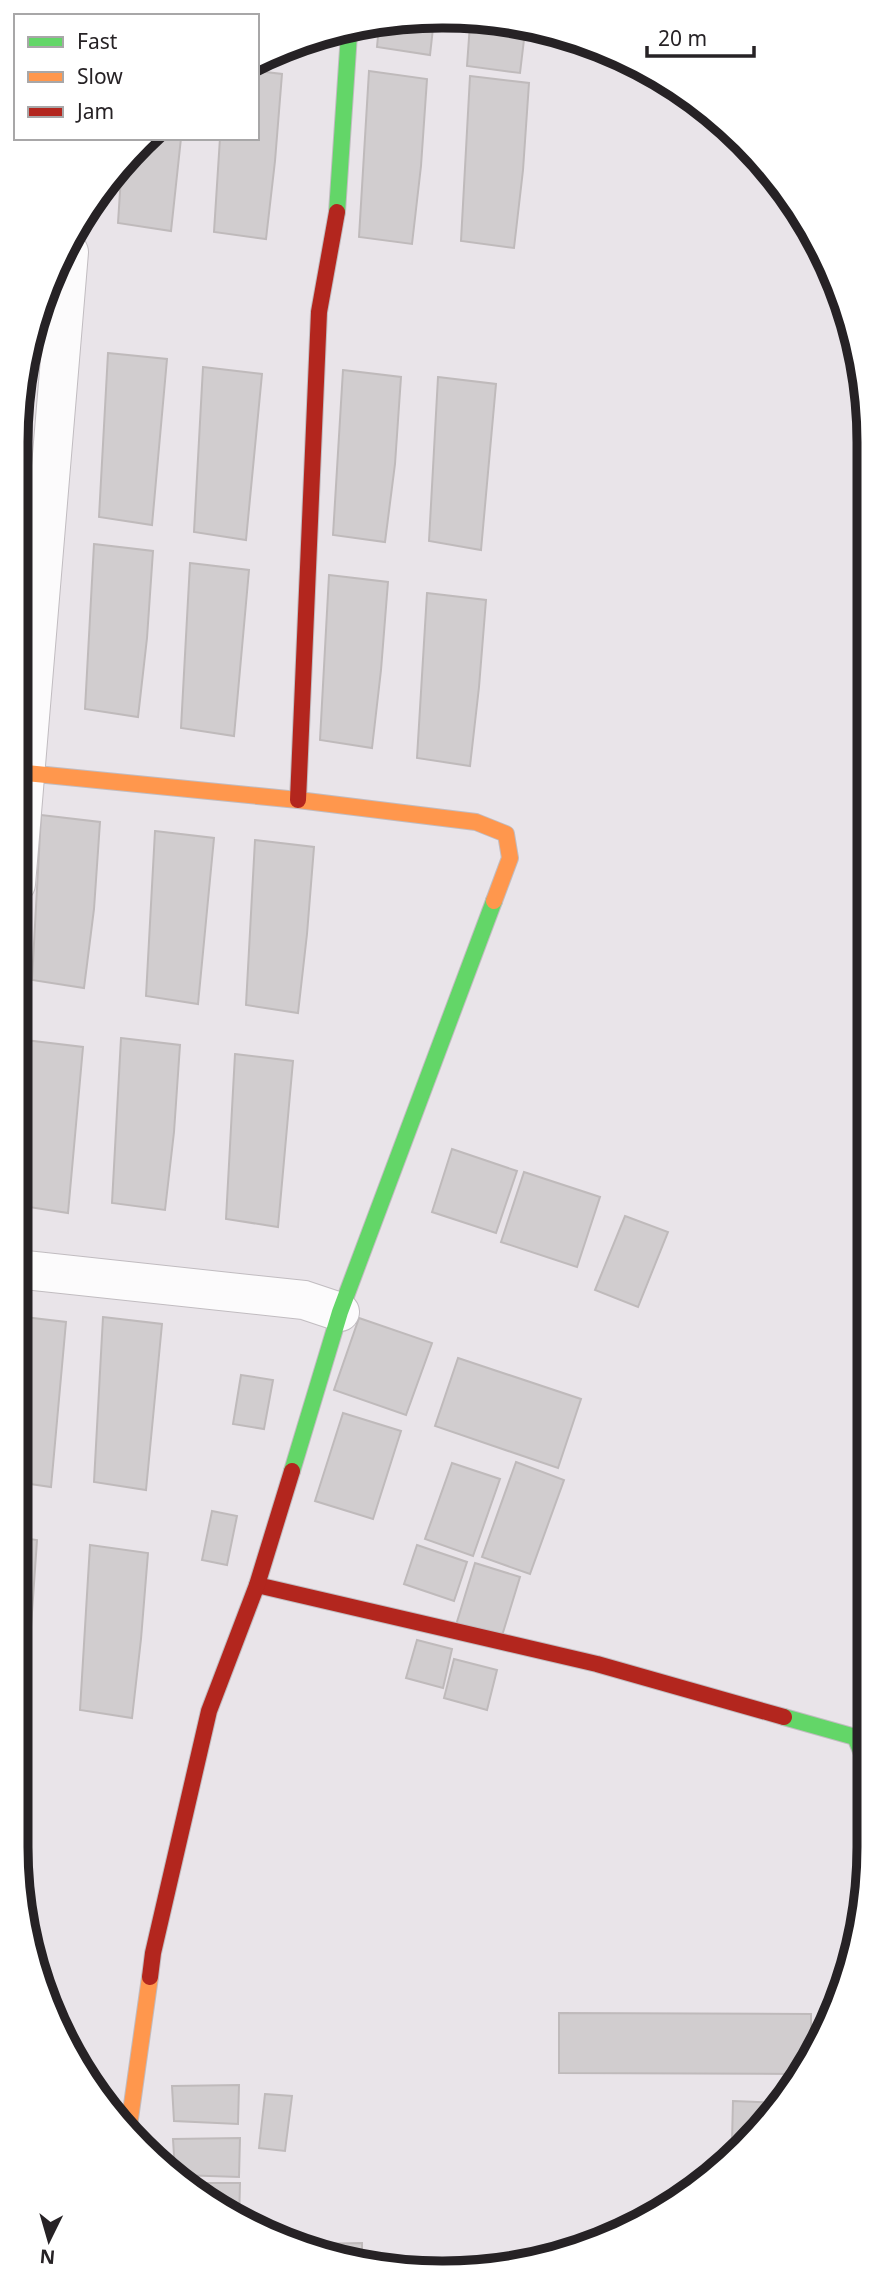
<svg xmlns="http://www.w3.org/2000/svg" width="885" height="2289" viewBox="0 0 885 2289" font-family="'Noto Sans',sans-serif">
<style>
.building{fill:#d1cdcf;stroke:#bfbabb;stroke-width:2}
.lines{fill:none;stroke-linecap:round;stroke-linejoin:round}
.street-casing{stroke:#c1bcc0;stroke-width:40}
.fast-casing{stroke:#c1bcc0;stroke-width:18}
.slow-casing{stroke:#c1bcc0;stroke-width:18}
.jam-casing{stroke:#c1bcc0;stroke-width:18}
.street{stroke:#fcfbfc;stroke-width:38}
.fast{stroke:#63d668;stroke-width:16}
.slow{stroke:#ff974d;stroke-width:16}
.jam{stroke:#b3261e;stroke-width:16}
.rim{fill:none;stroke:#262225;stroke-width:9}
</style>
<rect width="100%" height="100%" fill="#e9e4e9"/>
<g class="building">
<path d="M414 17 434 19 430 55 377 47 379 26Z"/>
<path d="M470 24 525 31 520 73 467 66Z"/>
<path d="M257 71 282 74 275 161 266 239 214 232 220 138H257Z"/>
<path d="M369 71 427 79 421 166 412 244 359 237Z"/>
<path d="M470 76 529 83 523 170 514 248 461 241Z"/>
<path d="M152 138H181L171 231 118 223 122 161Z"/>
<path d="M108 353 167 359 152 525 99 517Z"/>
<path d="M203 367 262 374 246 540 194 532Z"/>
<path d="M343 370 401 377 395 464 385 542 333 535Z"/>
<path d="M438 377 496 384 481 550 429 541Z"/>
<path d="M94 544 153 551 147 638 138 717 85 709Z"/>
<path d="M190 563 249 570 234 736 181 728Z"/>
<path d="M329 575 388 582 381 670 372 748 320 740Z"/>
<path d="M427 593 486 600 479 687 470 766 417 758Z"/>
<path d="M41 815 100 822 94 909 84 988 32 980Z"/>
<path d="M155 831 214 838 198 1004 146 996Z"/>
<path d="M255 840 314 847 307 934 298 1013 246 1005Z"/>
<path d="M121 1038 180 1045 174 1132 165 1210 112 1203Z"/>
<path d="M25 1040 83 1047 68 1213 16 1205Z"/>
<path d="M235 1054 293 1061 278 1227 226 1219Z"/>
<path d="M452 1149 517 1171 496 1233 432 1212Z"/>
<path d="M524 1172 600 1197 577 1267 501 1242Z"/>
<path d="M625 1216 668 1232 638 1307 595 1290Z"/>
<path d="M16 1316 66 1322 51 1487 16 1482Z"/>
<path d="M103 1317 162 1324 146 1490 94 1482Z"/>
<path d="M359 1318 432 1343 406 1415 334 1390Z"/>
<path d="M458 1358 581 1399 558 1468 435 1426Z"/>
<path d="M241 1375 273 1380 264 1429 233 1424Z"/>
<path d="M343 1413 401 1431 373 1519 315 1501Z"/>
<path d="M516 1462 564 1480 530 1574 482 1557Z"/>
<path d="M452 1463 500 1479 473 1556 425 1539Z"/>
<path d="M212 1511 237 1516 227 1565 202 1560Z"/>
<path d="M16 1537 37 1540 31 1627 22 1705H16Z"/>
<path d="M90 1545 148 1553 141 1639 132 1718 80 1710Z"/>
<path d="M417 1545 467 1562 454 1601 404 1584Z"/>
<path d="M475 1563 520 1577 501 1639 456 1625Z"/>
<path d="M417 1640 452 1649 443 1688 406 1678Z"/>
<path d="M454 1659 497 1670 487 1710 444 1698Z"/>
<path d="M559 2013 811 2014V2050L798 2074 559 2073Z"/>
<path d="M239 2085 238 2124 174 2121 172 2086Z"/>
<path d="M265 2094 292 2096 285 2151 259 2148Z"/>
<path d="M733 2101 783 2103 740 2142H732Z"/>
<path d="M240 2138 239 2177 179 2175 175 2171 173 2139Z"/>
<path d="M189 2183H240L239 2220 229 2216Z"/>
<path d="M362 2243V2261L312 2244Z"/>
</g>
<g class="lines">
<defs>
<g id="street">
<path d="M16 884 69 252"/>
<path d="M16 1269 304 1300 340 1312"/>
</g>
<g id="fast">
<path d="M337 212 349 34"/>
<path d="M292 1471 340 1312 494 901"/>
<path d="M784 1717 855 1737 869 1770"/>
</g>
<g id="slow">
<path d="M16 772 298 800 476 822 506 834 510 858 494 901"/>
<path d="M128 2133 150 1977"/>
</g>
<g id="jam">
<path d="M298 800 319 312 337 212"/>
<path d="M257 1585 597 1664 784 1717"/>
<path d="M150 1977 153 1953 209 1711 257 1585 292 1471"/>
</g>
</defs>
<use href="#street" class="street-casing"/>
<use href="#fast" class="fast-casing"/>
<use href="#slow" class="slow-casing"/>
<use href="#jam" class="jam-casing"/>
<use href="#street" class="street"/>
<use href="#fast" class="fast"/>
<use href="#slow" class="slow"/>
<use href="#jam" class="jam"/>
</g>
<path d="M0 0H885V2289H0ZM442 28H443A414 414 0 0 1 857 442V1847A414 414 0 0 1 443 2261H442A414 414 0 0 1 28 1847V442A414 414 0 0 1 442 28Z" fill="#fff" fill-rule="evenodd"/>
<path class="rim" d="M442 28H443A414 414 0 0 1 857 442V1847A414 414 0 0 1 443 2261H442A414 414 0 0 1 28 1847V442A414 414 0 0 1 442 28Z"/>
<rect x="14" y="14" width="245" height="126" fill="#ffffff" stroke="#a8a7a8" stroke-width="2"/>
<rect x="28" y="37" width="35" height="10" fill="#63d668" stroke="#a8a7a8" stroke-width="2"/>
<text x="77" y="49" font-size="21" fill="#262225">Fast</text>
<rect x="28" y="72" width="35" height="10" fill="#ff974d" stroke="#a8a7a8" stroke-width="2"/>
<text x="77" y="84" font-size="21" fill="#262225">Slow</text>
<rect x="28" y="107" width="35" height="10" fill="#b3261e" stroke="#a8a7a8" stroke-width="2"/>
<text x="77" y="119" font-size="21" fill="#262225">Jam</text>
<g transform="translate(49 2240) rotate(185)" stroke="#ffffff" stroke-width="5" paint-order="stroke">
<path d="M0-5L12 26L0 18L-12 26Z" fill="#262225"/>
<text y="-10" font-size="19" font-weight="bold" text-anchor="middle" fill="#262225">N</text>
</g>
<path d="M647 46v10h107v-10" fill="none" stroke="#262225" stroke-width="3.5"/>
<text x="658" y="46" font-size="21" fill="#262225" stroke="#ffffff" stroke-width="5" paint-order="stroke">20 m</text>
</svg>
